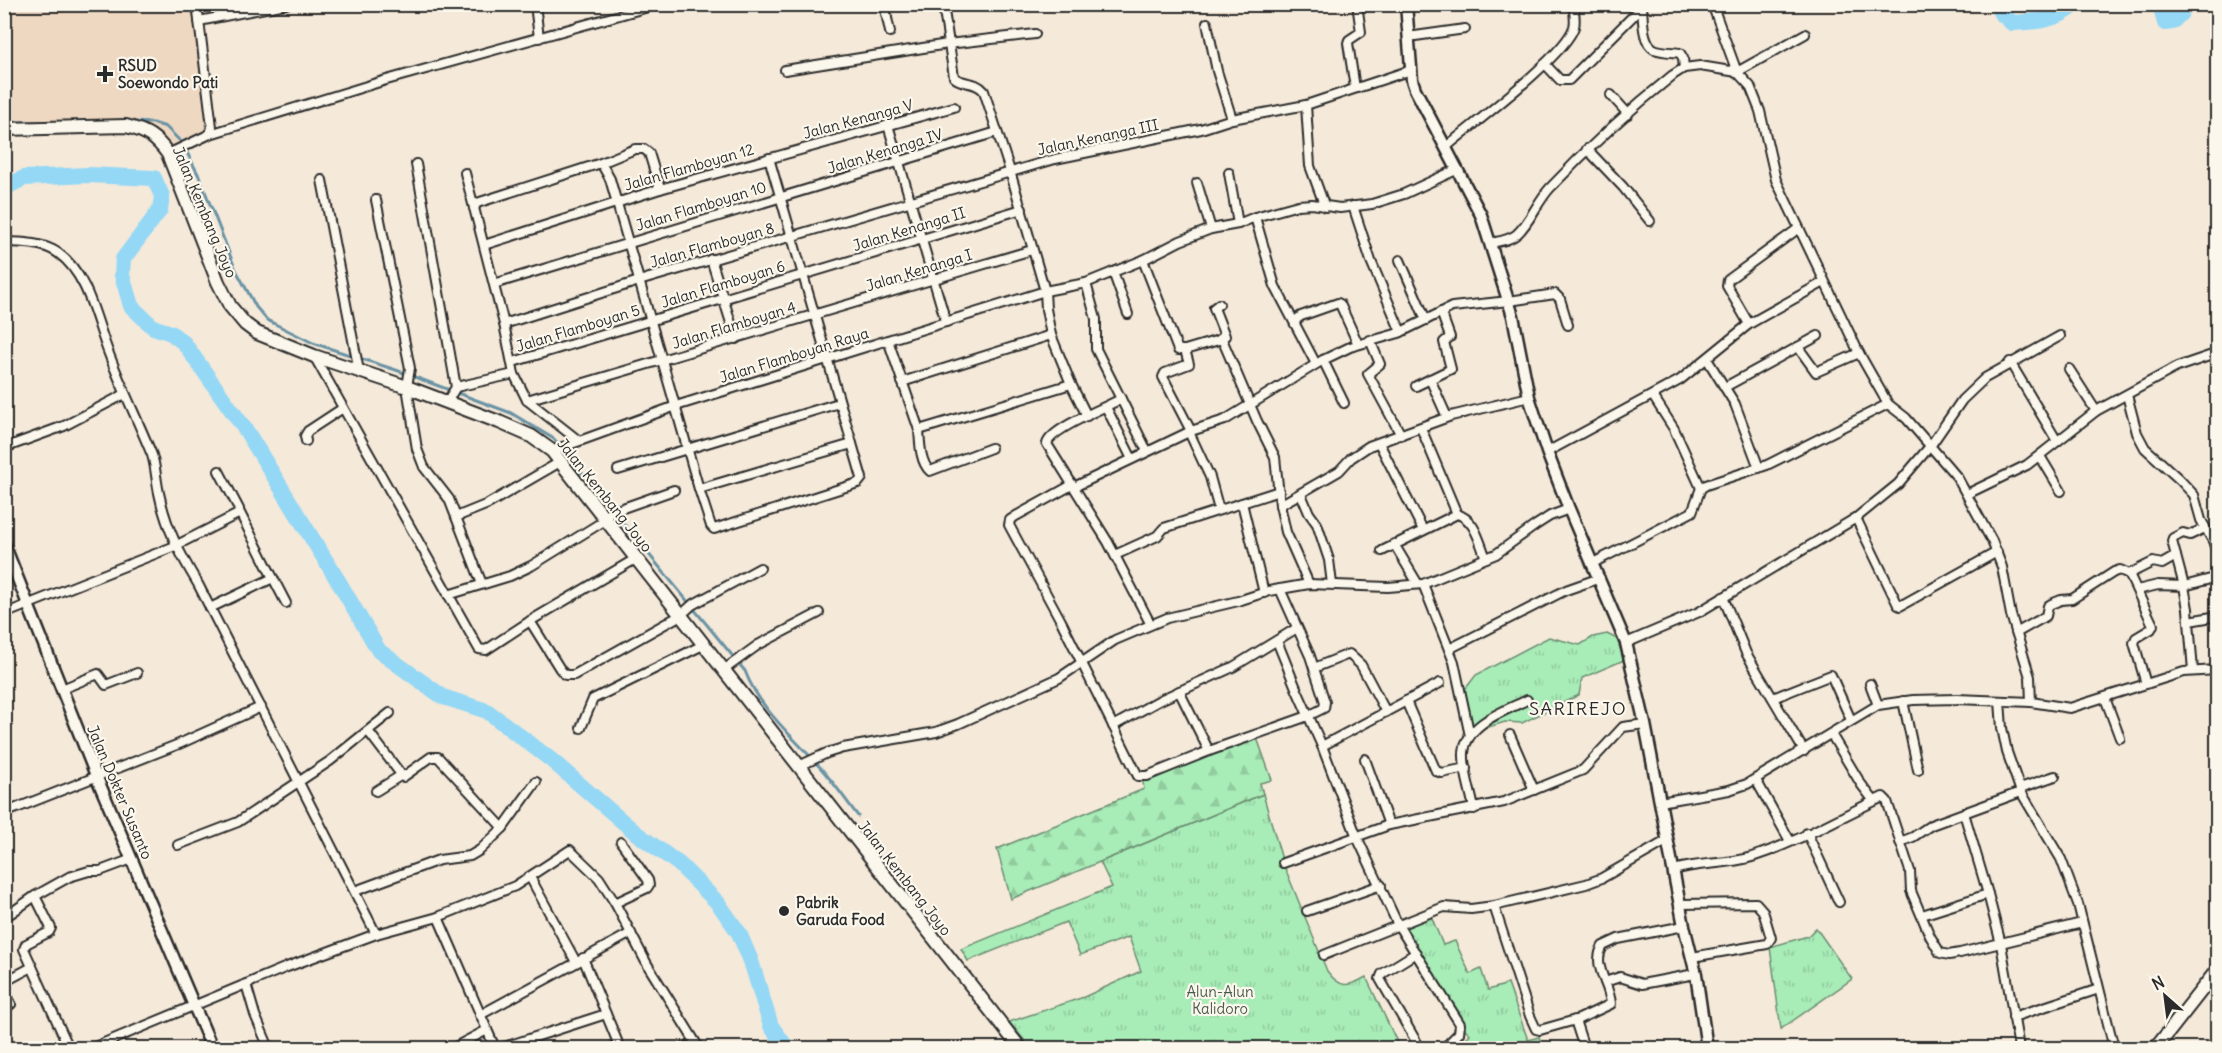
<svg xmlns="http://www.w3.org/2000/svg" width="2222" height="1053" viewBox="0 0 2222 1053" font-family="Delius,sans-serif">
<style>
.built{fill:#eed8c2}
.grass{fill:url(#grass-tufts);stroke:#6a8c71;stroke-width:1.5}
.forest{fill:url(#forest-firs);stroke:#6a8c71;stroke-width:1.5}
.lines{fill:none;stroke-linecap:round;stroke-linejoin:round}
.stream{stroke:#6a93a5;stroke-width:3}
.river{stroke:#94d8f6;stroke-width:16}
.street-casing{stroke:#2b2b2b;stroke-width:12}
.secondary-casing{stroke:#2b2b2b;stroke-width:15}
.primary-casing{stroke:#2b2b2b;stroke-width:16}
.street{stroke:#fbf7ec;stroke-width:8}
.secondary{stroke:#fbf7ec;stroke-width:10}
.primary{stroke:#fbf7ec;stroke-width:12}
.poi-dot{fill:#2b2b2b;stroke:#fbf7ec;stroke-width:2}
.labels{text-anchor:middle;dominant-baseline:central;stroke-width:4.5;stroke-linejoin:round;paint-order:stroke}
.poi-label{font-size:15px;font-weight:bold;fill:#2b2b2b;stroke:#fbf7ec;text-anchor:start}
.street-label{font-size:15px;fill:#2b2b2b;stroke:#fbf7ec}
.park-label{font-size:15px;fill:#4a5b4e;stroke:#fbf7ec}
.quarter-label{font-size:18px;letter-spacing:1.5px;fill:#2b2b2b;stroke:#fbf7ec}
</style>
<defs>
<pattern id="grass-tufts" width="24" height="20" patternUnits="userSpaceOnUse" patternTransform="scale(1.5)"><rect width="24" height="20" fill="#a8ecb7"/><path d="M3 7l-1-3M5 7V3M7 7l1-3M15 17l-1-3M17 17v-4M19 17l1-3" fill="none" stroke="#91cb9e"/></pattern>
<pattern id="forest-firs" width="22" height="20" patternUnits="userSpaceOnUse" patternTransform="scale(1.5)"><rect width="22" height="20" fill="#a8ecb7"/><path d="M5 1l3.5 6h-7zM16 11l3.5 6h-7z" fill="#91cb9e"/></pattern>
</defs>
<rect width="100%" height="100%" fill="#f5e9d9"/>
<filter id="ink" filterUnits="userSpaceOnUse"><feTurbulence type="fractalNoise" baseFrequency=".0167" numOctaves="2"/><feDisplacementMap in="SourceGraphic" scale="12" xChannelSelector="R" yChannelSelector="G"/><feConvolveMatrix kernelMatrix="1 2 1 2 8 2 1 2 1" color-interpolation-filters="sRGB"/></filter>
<g filter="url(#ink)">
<path class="built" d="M4 5H197L212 131 168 154 143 130 5 129Z"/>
<g class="grass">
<path d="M1607 634 1617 639 1624 660 1582 678 1579 695 1522 723 1505 722 1472 732 1463 692 1476 675 1549 637 1580 645 1593 637Z"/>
<path d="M1263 794 1283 863 1327 971C1340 989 1349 987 1366 977L1400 1048H1031L1009 1022 1084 997 1141 971 1129 937 1080 955 1066 922 968 961 961 949 1112 887 1100 862Z"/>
<path d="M1431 916 1443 945 1455 941 1470 974 1481 969 1488 990 1508 984 1528 1040 1539 1037 1543 1048H1457L1470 1034 1460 1024 1401 930Z"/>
<path d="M1816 928 1852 979 1781 1029 1770 947 1808 936Z"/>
</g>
<path class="forest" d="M1256 735 1272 780 1260 783 1263 794 1011 899 997 849 1144 789 1142 777Z"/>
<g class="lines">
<g class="stream">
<path d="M4 122H51"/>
<path d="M132 122 153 123 166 127 182 143 199 176 235 268 256 307 267 320 313 343 396 370 511 413 554 439 745 671C759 708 791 735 818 765 832 780 845 799 858 816"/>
</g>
<g class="river">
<path d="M2001 4 2000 12 2012 23C2035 22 2058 21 2076 4"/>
<path d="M2160 4 2165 23 2172 22 2181 13V4"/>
<path d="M4 188 24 178 88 175 154 178 162 196 160 210 123 259 122 275 131 306 153 327 171 333 184 343 247 432 340 584 379 651 443 697 487 711 550 759 636 833 679 864 718 903 739 933 751 961 771 1026 787 1048"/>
</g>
<defs>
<g id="street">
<path d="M197 4 212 127 210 134"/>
<path d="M535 4 539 38"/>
<path d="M884 4 890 32"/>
<path d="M1712 4 1737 72 1805 34"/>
<path d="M1642 6C1643 18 1642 42 1654 49 1662 52 1672 52 1680 53L1683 58 1684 68"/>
<path d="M199 21 286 4"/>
<path d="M1207 23 1217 71 1232 119"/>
<path d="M1408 37 1465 29"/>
<path d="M1545 64 1560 80H1569L1642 7"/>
<path d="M785 70 948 44 1035 34"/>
<path d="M1355 88 1348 43 1349 40 1361 32 1357 4"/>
<path d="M1611 95 1628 114"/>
<path d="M1306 105 1310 166 1325 207"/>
<path d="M888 125 946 322"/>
<path d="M1446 147C1473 124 1565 56 1574 27 1576 20 1574 12 1573 4"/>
<path d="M1587 149 1623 187 1650 221"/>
<path d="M168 154 210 134 383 81 659 4"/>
<path d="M601 163 610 179 699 489 711 526 714 529 858 483 862 478 769 158"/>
<path d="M416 164 456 387 447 402"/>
<path d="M465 173 504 324 514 374 527 400 579 441"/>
<path d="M1229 173 1238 224"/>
<path d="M322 180 359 371"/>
<path d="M1197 183 1211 229"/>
<path d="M376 200 410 368 407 387 417 449 424 467 449 499 482 584"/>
<path d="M1353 206 1371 261 1401 332"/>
<path d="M474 208 477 203 601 163 635 149H644L649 153 660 189"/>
<path d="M1255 217 1275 286 1316 364"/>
<path d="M4 242C22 243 42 242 58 253 89 275 96 322 109 354 122 388 138 421 152 455 156 468 156 480 159 493 166 528 180 554 198 584L376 934 438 917 495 1048"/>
<path d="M1491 243C1501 241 1510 240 1517 234 1531 221 1537 202 1550 188 1588 148 1629 110 1673 75L1684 68 1700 66 1737 72 1750 86 1760 111 1776 180 1859 353 1888 404 1906 418 1957 477 1992 541 2002 567 2011 615 2030 677 2031 702"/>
<path d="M484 245 660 189 954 107"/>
<path d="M711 259 736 339"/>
<path d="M1143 260 1178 350H1185L1222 339 1257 421 1275 457 1280 505 1286 532 1309 584"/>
<path d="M1400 260 1426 320"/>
<path d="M1113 272 1128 314"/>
<path d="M1086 283 1096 319V349L1147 451"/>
<path d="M494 284 997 132"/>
<path d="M1219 304 1214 308 1225 336 1221 338"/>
<path d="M504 324 639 281 1055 159 1201 129 1232 119 1306 105 1411 70"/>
<path d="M1295 324 1296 320 1301 316 1338 303 1340 304 1358 344"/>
<path d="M1749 324 1727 286 1728 280 1799 228"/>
<path d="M1051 335 1071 384 1087 416"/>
<path d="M888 340 919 430 1071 384"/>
<path d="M1370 340 1380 364 1368 374 1401 435"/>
<path d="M1798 347 1816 372 1859 353"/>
<path d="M1185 350 1189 364 1165 373 1163 377 1191 431"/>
<path d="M314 356 479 649 486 650 530 621 637 558"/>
<path d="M1707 359 1735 404 1759 468"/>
<path d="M1323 360 1344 403"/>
<path d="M513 362 1022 209"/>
<path d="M2010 362 2057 441"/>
<path d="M2069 369 2096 411"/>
<path d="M1430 379 1447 417"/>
<path d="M902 382 1051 335 1046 309 1045 291 1010 171 984 91C975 80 962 85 954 77L943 4"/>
<path d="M1416 386 1451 369 1444 342 1450 337 1441 312"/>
<path d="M456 387 514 374"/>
<path d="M1725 387 1818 336"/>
<path d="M2127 395 2137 433 2145 448 2180 480 2194 495 2201 520 2213 541 2218 555"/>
<path d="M1653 396 1674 429 1701 488"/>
<path d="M1121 399C1106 407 1050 429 1047 444L1108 542 1150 623"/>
<path d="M527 400 1032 250"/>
<path d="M1106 407 1132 459"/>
<path d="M919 430C920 443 920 462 930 471L991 448"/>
<path d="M1189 432 1210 477 1219 510"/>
<path d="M306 441 305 436 308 431 343 408"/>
<path d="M1379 443 1423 530"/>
<path d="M4 448 64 426 125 394"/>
<path d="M552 451 676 406 1045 291 1086 283 1143 260 1180 241 1211 229 1238 224 1255 217 1298 205 1312 204 1340 208 1372 204 1404 194 1458 169"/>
<path d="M1547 452 1680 380 1749 324 1824 282"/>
<path d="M2040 456 2061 491"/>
<path d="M618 470 839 403"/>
<path d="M1072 485 1016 516 1010 520 1009 525 1061 621 1138 776H1147L1209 751 1308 716 1324 708 1325 702 1310 656 1280 589"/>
<path d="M1074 487 1191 431 1225 420 1323 360 1350 347 1399 333 1452 307 1509 301 1555 294 1560 299 1568 325"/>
<path d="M699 489 852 444"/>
<path d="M1301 494 1309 513 1317 524 1329 560 1332 584"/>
<path d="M1967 494 2027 465 2096 411 2177 367 2218 353"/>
<path d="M1242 503 1264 593"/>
<path d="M1280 505 1339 471 1351 458 1369 446 1451 416 1529 397"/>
<path d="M1457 514C1475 519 1479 541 1486 558"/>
<path d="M603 515 674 490"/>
<path d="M456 517 488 504 560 462"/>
<path d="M1856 518 1898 605 1900 606 1997 552"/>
<path d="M1394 544 1418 584"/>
<path d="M1382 551 1457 514 1421 428"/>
<path d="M1115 555 1157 536 1164 528 1279 491"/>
<path d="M1593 563 1692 512 1701 488 1706 485 1767 465 1888 404"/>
<path d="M2129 574 2153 625 2151 629 2136 638 2134 643 2146 684"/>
<path d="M273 578 286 603"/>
<path d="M1423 584 1454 662 1470 736"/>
<path d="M2137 590 2158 585 2184 586 2176 556"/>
<path d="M448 595 510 576 531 566 607 519"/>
<path d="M1723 597 1746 653 1804 751"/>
<path d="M210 608 273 578 239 511"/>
<path d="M4 614 175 546 238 514 239 509 219 471"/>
<path d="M530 621 560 669 565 675H574L681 615 692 605 760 568"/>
<path d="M2189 621 2218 616"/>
<path d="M2016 633 2046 616 2048 606 2051 604 2061 600 2072 599 2114 572 2120 570 2129 574 2153 562 2162 564 2176 556 2172 541 2173 538 2183 533 2190 535 2205 528"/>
<path d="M1277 641 1296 688 1322 746 1357 837 1398 925 1460 1024 1459 1033 1444 1048"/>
<path d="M1626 643 1699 612 1856 518 1898 484 1931 445 1962 400 1985 378 2060 336"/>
<path d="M1449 649 1566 590 1600 578"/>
<path d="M1314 668 1349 654 1361 665 1386 712"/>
<path d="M725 669 758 645 819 613"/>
<path d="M2193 671 2188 609 2184 586 2218 577"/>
<path d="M1870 684 1878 705"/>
<path d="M62 689 98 674 106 685 137 673"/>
<path d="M1179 691 1209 751"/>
<path d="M1773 698 1831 675 1851 720"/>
<path d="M2105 698 2120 738"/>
<path d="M1406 701 1436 771 1442 773 1466 768"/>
<path d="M1903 701 1918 770"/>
<path d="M2000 701 2002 728 2007 752 2021 792 2061 859 2078 904 2114 1048"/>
<path d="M1113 726 1160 700 1233 667 1297 628"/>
<path d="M581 728 593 699 705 644"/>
<path d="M368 731 403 777 431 757H438L503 828"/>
<path d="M1831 734 1861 784 1874 801"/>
<path d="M1510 735 1534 790"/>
<path d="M1322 746 1440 683"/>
<path d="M1365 759 1389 825"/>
<path d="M799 766 827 753 843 748 936 732 958 724 1059 678 1115 640 1167 618 1238 601 1269 591 1309 584 1388 587 1423 584 1496 554 1536 525 1550 516 1569 509"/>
<path d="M1756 780 1790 841"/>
<path d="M2020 788 2055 776"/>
<path d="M376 791 400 776"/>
<path d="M1660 802 1729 790 1747 784 1878 705 1913 700 1957 699 2031 702 2070 708 2184 672 2218 670"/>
<path d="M1474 809C1471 791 1463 771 1464 753 1466 723 1505 711 1527 700"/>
<path d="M4 813 179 744 261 707"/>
<path d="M1964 813 1988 894"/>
<path d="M1807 833 1839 902"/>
<path d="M1900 842 1913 837 1931 825 2021 792"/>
<path d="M178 845 238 822 330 761 390 713"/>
<path d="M1283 863 1389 825 1504 802 1583 770 1623 727 1645 724"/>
<path d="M1674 870C1699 862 1726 865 1752 857 1798 842 1840 817 1883 797L1887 801 1910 871 1911 891 1930 936 1940 953 1949 955 1960 953 2082 923"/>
<path d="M530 877 576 962"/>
<path d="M355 891 439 860 470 856 480 850 503 828 536 782"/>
<path d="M35 896 51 928 49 932 26 944 24 949 69 1048"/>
<path d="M615 903 647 888 649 885 648 880 621 842"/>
<path d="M1680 904 1756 903 1763 911 1771 938 1767 944 1692 957"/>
<path d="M1494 906 1530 1016 1536 1029 1540 1030 1579 1019 1611 1004C1610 984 1591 965 1603 946L1618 939 1684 926"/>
<path d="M1307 911 1381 885"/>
<path d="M1922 915 1988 894 2001 944 2019 1048"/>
<path d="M438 917 515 886 570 850 599 878 615 903 647 964 699 1048"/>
<path d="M4 918 35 896 69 877 89 871H100L132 859"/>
<path d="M1416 953 1382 974 1380 979 1420 1048"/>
<path d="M1324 955 1444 907 1471 909 1494 906 1586 884 1602 878 1668 840"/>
<path d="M583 958 620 1048"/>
<path d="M4 982 32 967"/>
<path d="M1605 982 1620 977 1642 984 1695 974"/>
<path d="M246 984 255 1015 269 1048"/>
<path d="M4 990 11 1004 4 1009"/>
<path d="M480 1015 631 933"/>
<path d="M2013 1017 2099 989"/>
<path d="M1575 1020 1584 1048"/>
<path d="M92 1048 287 967 376 934"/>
<path d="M453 1048 487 1030"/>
<path d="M501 1048 606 1014"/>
<path d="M681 1048 696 1044"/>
</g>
<g id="secondary">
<path d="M1406 4 1412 80 1415 89 1481 215 1513 316 1529 397 1547 452 1569 509 1626 643 1645 724 1684 926 1696 974 1707 1048"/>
<path d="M4 544 97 778 212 1048"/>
</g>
<g id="primary">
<path d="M4 129 126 126C146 131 156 137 168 154L218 282 230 306 245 324 257 333 314 356 407 387 499 422 531 436 552 451 1020 1048"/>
<path d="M2156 1048 2218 969"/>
</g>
</defs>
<use href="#street" class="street-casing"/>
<use href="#secondary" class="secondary-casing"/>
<use href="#primary" class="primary-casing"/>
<use href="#street" class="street"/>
<use href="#secondary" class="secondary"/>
<use href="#primary" class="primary"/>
</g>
</g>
<g class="poi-dot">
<path d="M102 65h6v6h6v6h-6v6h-6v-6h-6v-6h6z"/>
<circle cx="784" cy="911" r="6"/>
</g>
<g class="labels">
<g class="poi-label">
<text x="118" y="65">RSUD<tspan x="118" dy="17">Soewondo Pati</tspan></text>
<text x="796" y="902">Pabrik<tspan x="796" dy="17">Garuda Food</tspan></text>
</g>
<g class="street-label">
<text transform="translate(858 119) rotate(-15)">Jalan Kenanga V</text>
<text transform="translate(1098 137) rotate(-12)">Jalan Kenanga III</text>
<text transform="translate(885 151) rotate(-17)">Jalan Kenanga IV</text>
<text transform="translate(689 167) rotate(-16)">Jalan Flamboyan 12</text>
<text transform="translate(701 206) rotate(-17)">Jalan Flamboyan 10</text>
<text transform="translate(205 212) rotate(67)">Jalan Kembang Joyo</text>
<text transform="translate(909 229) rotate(-17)">Jalan Kenanga II</text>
<text transform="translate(712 245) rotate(-16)">Jalan Flamboyan 8</text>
<text transform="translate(919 270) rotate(-17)">Jalan Kenanga I</text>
<text transform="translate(723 284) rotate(-17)">Jalan Flamboyan 6</text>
<text transform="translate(734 325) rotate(-17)">Jalan Flamboyan 4</text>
<text transform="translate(578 328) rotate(-17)">Jalan Flamboyan 5</text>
<text transform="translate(794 355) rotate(-17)">Jalan Flamboyan Raya</text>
<text transform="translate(605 495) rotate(51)">Jalan Kembang Joyo</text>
<text transform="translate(120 792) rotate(67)">Jalan Dokter Susanto</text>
<text transform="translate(905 878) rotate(52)">Jalan Kembang Joyo</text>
</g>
<g class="park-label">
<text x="1220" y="991">Alun-Alun<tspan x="1220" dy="17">Kalidoro</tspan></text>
</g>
<g class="quarter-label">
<text x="1578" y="708">SARIREJO</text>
</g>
</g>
<rect width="2222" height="1053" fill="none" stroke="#fbf7ec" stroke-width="24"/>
<rect x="12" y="12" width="2198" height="1029" fill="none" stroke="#2b2b2b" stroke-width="2" filter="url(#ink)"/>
<g transform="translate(2165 996) rotate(332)" stroke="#fbf7ec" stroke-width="4.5" paint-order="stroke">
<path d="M0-4.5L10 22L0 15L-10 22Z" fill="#2b2b2b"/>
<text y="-9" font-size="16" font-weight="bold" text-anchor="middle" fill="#2b2b2b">N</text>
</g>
</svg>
